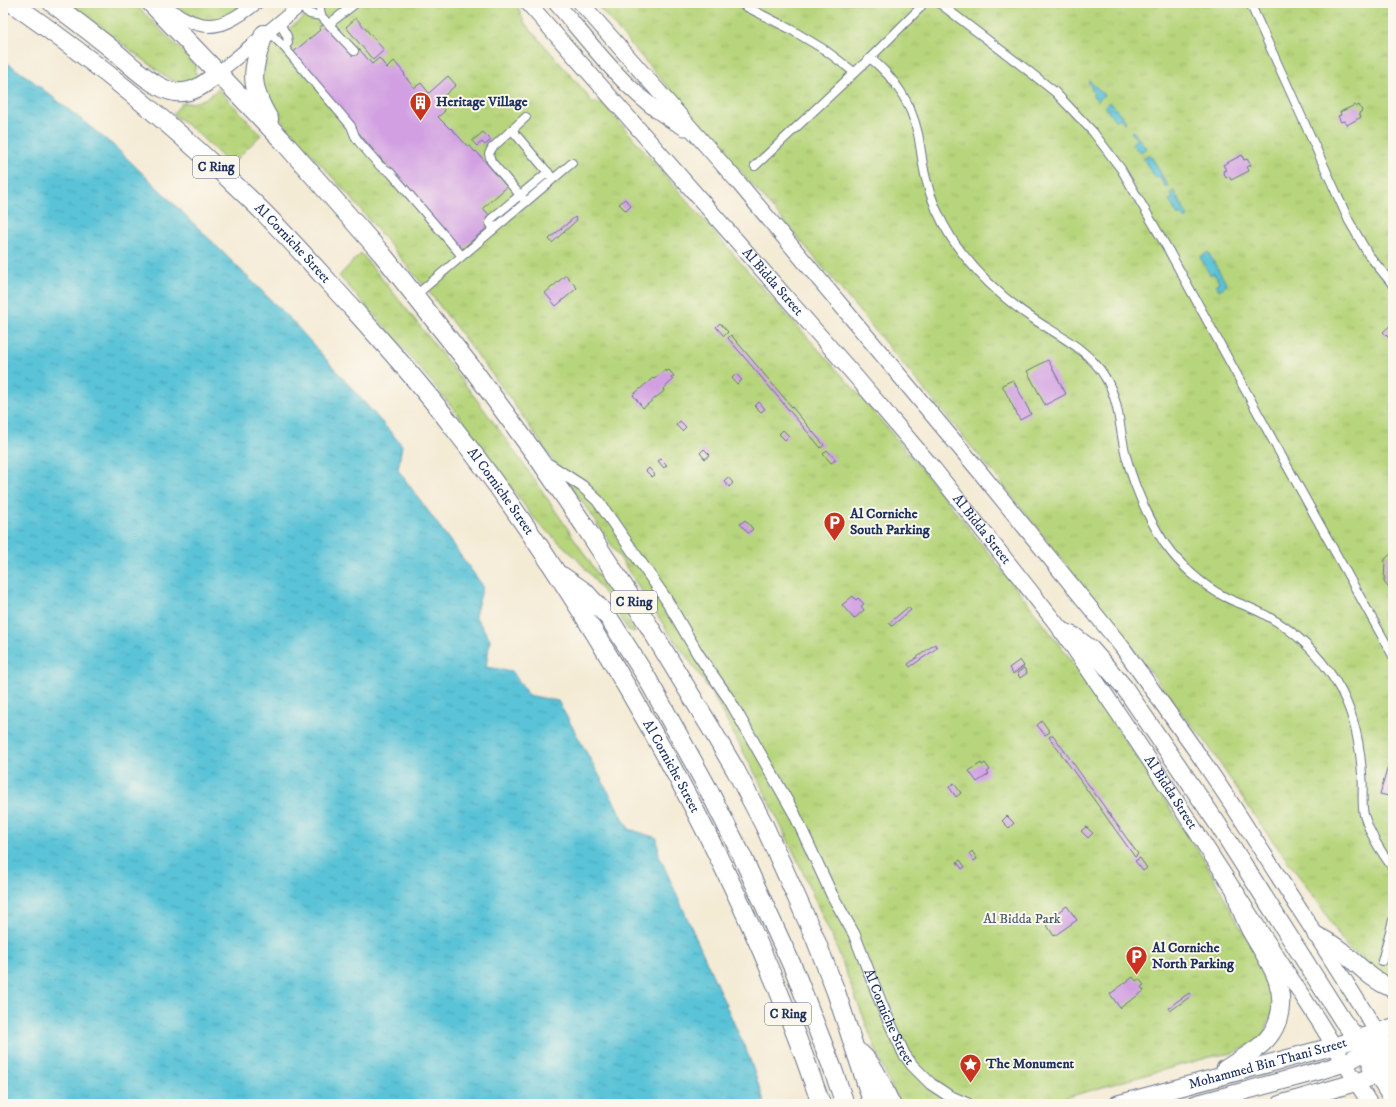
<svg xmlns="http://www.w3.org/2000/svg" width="1396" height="1107" viewBox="0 0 1396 1107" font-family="'IM FELL DW Pica',serif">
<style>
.grass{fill:url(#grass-tufts);stroke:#69826d}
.water{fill:url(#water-ripples);stroke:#3a799a}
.building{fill:#d2a0e2}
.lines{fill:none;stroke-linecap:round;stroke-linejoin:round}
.pedestrian-casing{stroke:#677188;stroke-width:10}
.minor-casing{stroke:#677188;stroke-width:13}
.tertiary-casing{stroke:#677188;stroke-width:15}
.secondary-casing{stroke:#677188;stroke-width:17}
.primary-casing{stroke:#677188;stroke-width:19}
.trunk-casing{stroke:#677188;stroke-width:20}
.pedestrian{stroke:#fff;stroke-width:8}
.minor{stroke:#fff;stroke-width:11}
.tertiary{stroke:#fff;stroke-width:13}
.secondary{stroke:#fff;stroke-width:15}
.primary{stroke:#fff;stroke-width:17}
.trunk{stroke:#fff;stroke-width:18}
.labels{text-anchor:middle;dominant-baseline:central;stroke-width:4;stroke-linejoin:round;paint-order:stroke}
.shield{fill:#fbf7ec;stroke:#5e6b89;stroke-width:1}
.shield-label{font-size:13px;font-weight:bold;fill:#1b2f5e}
.poi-label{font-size:14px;font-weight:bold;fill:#1b2f5e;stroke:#fbf7ec;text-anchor:start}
.street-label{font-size:14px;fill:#1b2f5e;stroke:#fbf7ec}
.park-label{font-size:14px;fill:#425866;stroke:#fbf7ec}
</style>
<defs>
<pattern id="grass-tufts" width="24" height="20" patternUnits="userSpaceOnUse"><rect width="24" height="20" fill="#b7d57c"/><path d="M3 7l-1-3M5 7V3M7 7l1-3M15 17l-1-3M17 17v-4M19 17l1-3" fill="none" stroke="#9db76e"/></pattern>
<pattern id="water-ripples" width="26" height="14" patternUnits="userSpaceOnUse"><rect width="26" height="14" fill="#5ac3d7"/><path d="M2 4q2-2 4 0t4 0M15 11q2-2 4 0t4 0" fill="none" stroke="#4a9fb2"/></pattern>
</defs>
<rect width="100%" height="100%" fill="#fbf7ec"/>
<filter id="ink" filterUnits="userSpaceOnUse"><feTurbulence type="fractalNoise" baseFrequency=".025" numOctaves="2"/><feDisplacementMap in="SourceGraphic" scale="8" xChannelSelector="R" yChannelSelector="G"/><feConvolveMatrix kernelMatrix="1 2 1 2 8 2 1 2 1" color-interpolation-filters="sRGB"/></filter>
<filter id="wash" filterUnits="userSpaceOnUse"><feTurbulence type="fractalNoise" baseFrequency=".012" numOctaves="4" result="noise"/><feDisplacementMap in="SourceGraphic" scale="16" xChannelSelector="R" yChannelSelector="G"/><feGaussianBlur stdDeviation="0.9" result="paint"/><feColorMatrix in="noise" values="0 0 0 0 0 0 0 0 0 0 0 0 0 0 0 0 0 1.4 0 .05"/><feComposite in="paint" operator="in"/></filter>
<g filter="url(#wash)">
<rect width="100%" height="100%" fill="#f4ebd5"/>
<g class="grass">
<path d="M68 3H134L197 66 194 70 197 75C188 84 178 84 168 78Z"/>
<path d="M170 3H248L227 18 201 22Z"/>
<path d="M322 3H516L524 22 585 92 592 103 602 102 753 277 855 390 921 468 1017 589 1068 656 1120 732 1206 863 1238 923 1267 968 1277 1001 1262 1039 1234 1053 1210 1057 1181 1065 1078 1094 1048 1104H901L895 1096 883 1068 835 944 796 857 758 779 711 692 694 667 669 633 603 532 507 394 433 297 352 199 273 111 259 86 269 44Z"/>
<path d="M595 3H1393V983L1347 948 1318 902 1258 821 1203 738 1183 715 1138 655 995 475 800 240Z"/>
<path d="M218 89 261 135 231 165 194 130 173 114 182 103C197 104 207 99 218 89Z"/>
<path d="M361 253C411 314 459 375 505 438 550 501 593 566 635 632L628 630C613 605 597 581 577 559 563 545 546 532 533 517 510 487 490 456 467 426 426 374 383 324 339 276Z"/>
</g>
<g class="water">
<path d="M3 60 30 79 113 145 168 198 293 322 402 445 398 470 483 586 475 616 490 639 486 667 512 671 528 695 558 701 629 829 657 838 659 855 749 1057 765 1104H3Z"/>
<path d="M1088 79 1104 95 1098 101 1092 95 1094 93 1090 89 1092 87 1088 83 1090 81Z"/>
<path d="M1110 102 1126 121 1124 123 1120 118 1116 121 1104 107Z"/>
<path d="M1133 131 1146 148 1140 153 1132 143 1137 140 1131 132Z"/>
<path d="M1150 154 1168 186 1166 188 1159 176 1155 178 1143 158Z"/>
<path d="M1174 191 1188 217 1184 219 1181 214 1178 216 1169 200 1173 198 1170 193Z"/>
<path d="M1208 252 1227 285 1219 290 1216 284 1219 282 1214 273 1210 275 1200 257Z"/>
</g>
<g id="blocks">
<g class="building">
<path d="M356 18 384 50 373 60 346 27Z"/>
<path d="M325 23 352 55 359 49 372 64 379 58 387 68 394 61 405 74 404 75 414 88 421 83 429 93 448 76 456 85 437 102 445 111 438 117 450 129 451 128 468 147 470 146 475 152 476 151 507 187 483 208 491 217 485 222 489 226 460 251 291 54 320 30 319 28Z"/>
<path d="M1355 105 1356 107 1359 105 1362 111 1359 113 1361 117 1347 125 1344 121 1341 122 1338 116 1341 115 1340 112Z"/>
<path d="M483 132 491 140 485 145 482 142 477 146 472 141Z"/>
<path d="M1242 155 1244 160 1247 159 1251 165 1247 167 1249 171 1231 180 1229 176 1226 178 1223 171 1226 170 1223 165Z"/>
<path d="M625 199 631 206 626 211 619 204Z"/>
<path d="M575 217 577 220 552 243 549 239Z"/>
<path d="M566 275 577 288 556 306 545 293Z"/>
<path d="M720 323 728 332 724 336 716 327Z"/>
<path d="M1393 323V342L1383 332Z"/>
<path d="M731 335 824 445 821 448 728 338Z"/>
<path d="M1048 360 1066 394 1045 405 1027 371Z"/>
<path d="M665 370 666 372 669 370 674 376 671 378 673 380 663 389 664 391 643 408 633 395 653 378 654 379Z"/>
<path d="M736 374 742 380 737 384 732 378Z"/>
<path d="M1013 380 1031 414 1020 420 1002 385Z"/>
<path d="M759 402 765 409 761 412 755 406Z"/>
<path d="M680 421 686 427 682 431 676 425Z"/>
<path d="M783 430 789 436 785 440 779 434Z"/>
<path d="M704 449 710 455 705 459 700 453Z"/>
<path d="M827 450 836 460 831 463 823 454Z"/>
<path d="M661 459 667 465 664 468 658 461Z"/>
<path d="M649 468 655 475 652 477 646 471Z"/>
<path d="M728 477 733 483 729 487 724 481Z"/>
<path d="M745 520 753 529 748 533 740 524Z"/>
<path d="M1393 552V593L1384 582 1385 559Z"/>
<path d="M853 596 856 600 858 598 864 604 861 606 864 610 854 619 842 605Z"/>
<path d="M908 607 911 610 892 626 889 623Z"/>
<path d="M935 644 937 648 910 667 908 664Z"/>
<path d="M1020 660 1024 666 1013 674 1009 668Z"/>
<path d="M1024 668 1027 673 1020 678 1017 673Z"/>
<path d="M1042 721 1050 732 1045 735 1037 725Z"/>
<path d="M1053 735 1138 854 1135 857 1049 737Z"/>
<path d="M1393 749V797L1380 794Z"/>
<path d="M981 763 982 765 985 763 990 770 987 772 989 774 977 782 969 771Z"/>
<path d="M954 783 961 793 956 797 949 787Z"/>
<path d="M1007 816 1014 823 1009 828 1002 821Z"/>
<path d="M1086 827 1093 833 1088 838 1081 831Z"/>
<path d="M972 851 977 859 974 861 969 854Z"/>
<path d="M1140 858 1147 868 1143 871 1135 861Z"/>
<path d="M960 860 965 867 962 869 957 862Z"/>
<path d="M1067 906 1077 920 1054 936 1044 921Z"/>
<path d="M1133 977 1136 981 1139 979 1144 985 1141 987 1144 991 1120 1008 1110 994Z"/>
<path d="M1189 993 1191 996 1170 1011 1168 1008Z"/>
</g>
</g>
</g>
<g filter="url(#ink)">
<use href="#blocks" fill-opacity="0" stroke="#677188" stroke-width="1"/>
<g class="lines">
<defs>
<g id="pedestrian">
<path d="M319 3 321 16 354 51"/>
<path d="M739 3 790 29 825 50 854 72"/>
<path d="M939 3 1026 69 1055 92 1093 132 1121 169 1169 251 1276 446 1393 656"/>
<path d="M1250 3 1349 221 1368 254 1393 285"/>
<path d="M299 6 310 14 321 16"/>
<path d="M279 22 287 36 288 43 284 47"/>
<path d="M329 24 356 3"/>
<path d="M268 31 284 47 351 126 355 136 359 142 380 166 390 172 462 256"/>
<path d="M870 58C894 77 911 103 918 134 921 148 922 164 926 179 931 200 940 220 952 239 974 271 1003 299 1035 320 1061 337 1089 350 1105 377 1120 401 1119 429 1126 456 1134 486 1148 518 1165 544 1180 565 1202 585 1225 597 1239 604 1254 608 1267 616 1295 631 1319 655 1336 682 1353 709 1360 743 1362 774 1364 788 1361 802 1364 815 1370 835 1380 851 1393 868"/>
<path d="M512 130 550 175"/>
<path d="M755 166 870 58 920 8 923 3"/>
<path d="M526 202 491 161 489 154 492 148 526 117"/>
<path d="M494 229 490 223 491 219 548 172"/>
<path d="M416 295 572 163"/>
<path d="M1382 961 1393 920"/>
</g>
<g id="minor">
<path id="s1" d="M545 462 582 486 598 501 666 599 698 654 729 699 794 813 832 895 854 934 883 1008 904 1054 912 1065 931 1084 949 1096 968 1104"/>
</g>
<g id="tertiary">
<path d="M160 3C200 32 217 34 256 3"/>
<path d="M218 73 303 3"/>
</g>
<g id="secondary">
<path id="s2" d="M528 3 857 378 934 469 1062 631 1120 716 1166 785 1318 1020 1370 1104"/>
<path d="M556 3C595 48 631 100 685 128"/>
<path d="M581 3 738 182 980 472 1122 647 1203 761 1233 806 1316 935 1393 1057"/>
</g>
<g id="primary">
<path d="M1062 631 1074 636 1091 649 1124 687 1217 823 1343 1021C1357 1039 1372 1056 1393 1065"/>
<path d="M1316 935C1326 940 1335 945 1343 952 1360 966 1371 980 1393 989"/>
<path d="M1371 1063 1378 1057 1393 1049"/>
<path d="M1371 1067 1377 1075 1393 1100"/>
<path d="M1225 1069C1237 1061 1250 1054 1261 1045 1268 1039 1275 1029 1278 1020 1289 985 1266 959 1250 930 1244 918 1239 906 1236 893"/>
<path id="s3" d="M1118 1104 1334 1046 1393 1027"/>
<path d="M1196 1104 1319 1071 1345 1063 1359 1055 1367 1049 1374 1041"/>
<path d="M1281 1104 1357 1082 1393 1070"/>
</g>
<g id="trunk">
<path id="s4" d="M12 3C98 63 179 130 254 203 289 237 321 274 354 310 388 348 422 386 453 427 526 520 590 621 648 724 717 845 776 972 821 1104"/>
<path d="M52 3C71 17 89 31 108 46 125 59 153 89 175 92 193 94 205 84 218 73"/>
<path d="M151 3 282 140 382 254 472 368 538 458 584 525 641 613 712 730 736 771 764 825 815 938 836 992 873 1104"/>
<path d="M264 34C252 71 248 84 269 119"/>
<path d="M562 576 585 592 609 618 647 678 706 785 742 856 795 972 832 1067 845 1104"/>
<path d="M860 1053C877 1068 881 1085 891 1104"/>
</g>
</defs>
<use href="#pedestrian" class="pedestrian-casing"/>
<use href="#minor" class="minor-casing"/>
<use href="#tertiary" class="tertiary-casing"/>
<use href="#secondary" class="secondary-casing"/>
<use href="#primary" class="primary-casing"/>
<use href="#trunk" class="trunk-casing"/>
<use href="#pedestrian" class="pedestrian"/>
<use href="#minor" class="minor"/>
<use href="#tertiary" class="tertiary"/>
<use href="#secondary" class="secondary"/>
<use href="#primary" class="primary"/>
<use href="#trunk" class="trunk"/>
</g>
</g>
<defs>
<symbol id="building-pin" viewBox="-11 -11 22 30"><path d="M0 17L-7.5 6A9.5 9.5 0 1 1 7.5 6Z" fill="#c8321e" stroke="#fbf7ec"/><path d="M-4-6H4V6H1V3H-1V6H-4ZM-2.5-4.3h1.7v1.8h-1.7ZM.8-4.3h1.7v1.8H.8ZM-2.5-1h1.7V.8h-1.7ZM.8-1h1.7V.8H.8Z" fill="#fff"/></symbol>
<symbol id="parking-pin" viewBox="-11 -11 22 30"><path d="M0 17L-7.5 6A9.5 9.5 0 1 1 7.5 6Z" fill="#c8321e" stroke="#fbf7ec"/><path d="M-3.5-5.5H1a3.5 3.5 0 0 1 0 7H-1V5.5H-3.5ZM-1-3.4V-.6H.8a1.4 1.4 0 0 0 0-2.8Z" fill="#fff"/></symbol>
<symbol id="sight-pin" viewBox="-11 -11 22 30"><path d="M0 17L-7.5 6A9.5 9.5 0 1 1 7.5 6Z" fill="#c8321e" stroke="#fbf7ec"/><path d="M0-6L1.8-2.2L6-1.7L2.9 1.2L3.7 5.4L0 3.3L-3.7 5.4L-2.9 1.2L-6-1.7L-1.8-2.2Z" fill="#fff"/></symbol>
</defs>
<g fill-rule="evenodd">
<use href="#building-pin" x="408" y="90" width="25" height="34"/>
<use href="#parking-pin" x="822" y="510" width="25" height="34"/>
<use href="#parking-pin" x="1124" y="944" width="25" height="34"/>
<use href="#sight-pin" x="958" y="1052" width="25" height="34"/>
</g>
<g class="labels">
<g class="shield">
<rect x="193" y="156" width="46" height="22" rx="3"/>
<rect x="611" y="591" width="46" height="22" rx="3"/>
<rect x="765" y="1003" width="46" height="22" rx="3"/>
</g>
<g class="shield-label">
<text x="216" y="167">C Ring</text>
<text x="634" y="602">C Ring</text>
<text x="788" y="1014">C Ring</text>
</g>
<g class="poi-label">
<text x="436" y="102">Heritage Village</text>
<text x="850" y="514">Al Corniche<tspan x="850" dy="16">South Parking</tspan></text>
<text x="1152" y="948">Al Corniche<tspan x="1152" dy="16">North Parking</tspan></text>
<text x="986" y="1064">The Monument</text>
</g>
<g class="street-label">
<text stroke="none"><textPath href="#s4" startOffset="370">Al Corniche Street</textPath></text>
<text stroke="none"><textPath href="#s2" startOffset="371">Al Bidda Street</textPath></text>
<text stroke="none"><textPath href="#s4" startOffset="694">Al Corniche Street</textPath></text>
<text stroke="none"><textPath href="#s2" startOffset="695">Al Bidda Street</textPath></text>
<text stroke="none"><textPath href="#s4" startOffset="1018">Al Corniche Street</textPath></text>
<text stroke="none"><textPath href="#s2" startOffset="1019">Al Bidda Street</textPath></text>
<text stroke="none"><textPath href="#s1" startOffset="660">Al Corniche Street</textPath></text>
<text stroke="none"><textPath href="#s3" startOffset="155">Mohammed Bin Thani Street</textPath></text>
</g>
<g class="park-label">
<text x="1022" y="919">Al Bidda Park</text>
</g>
</g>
<rect width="1396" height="1107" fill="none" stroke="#fbf7ec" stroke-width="16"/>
</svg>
